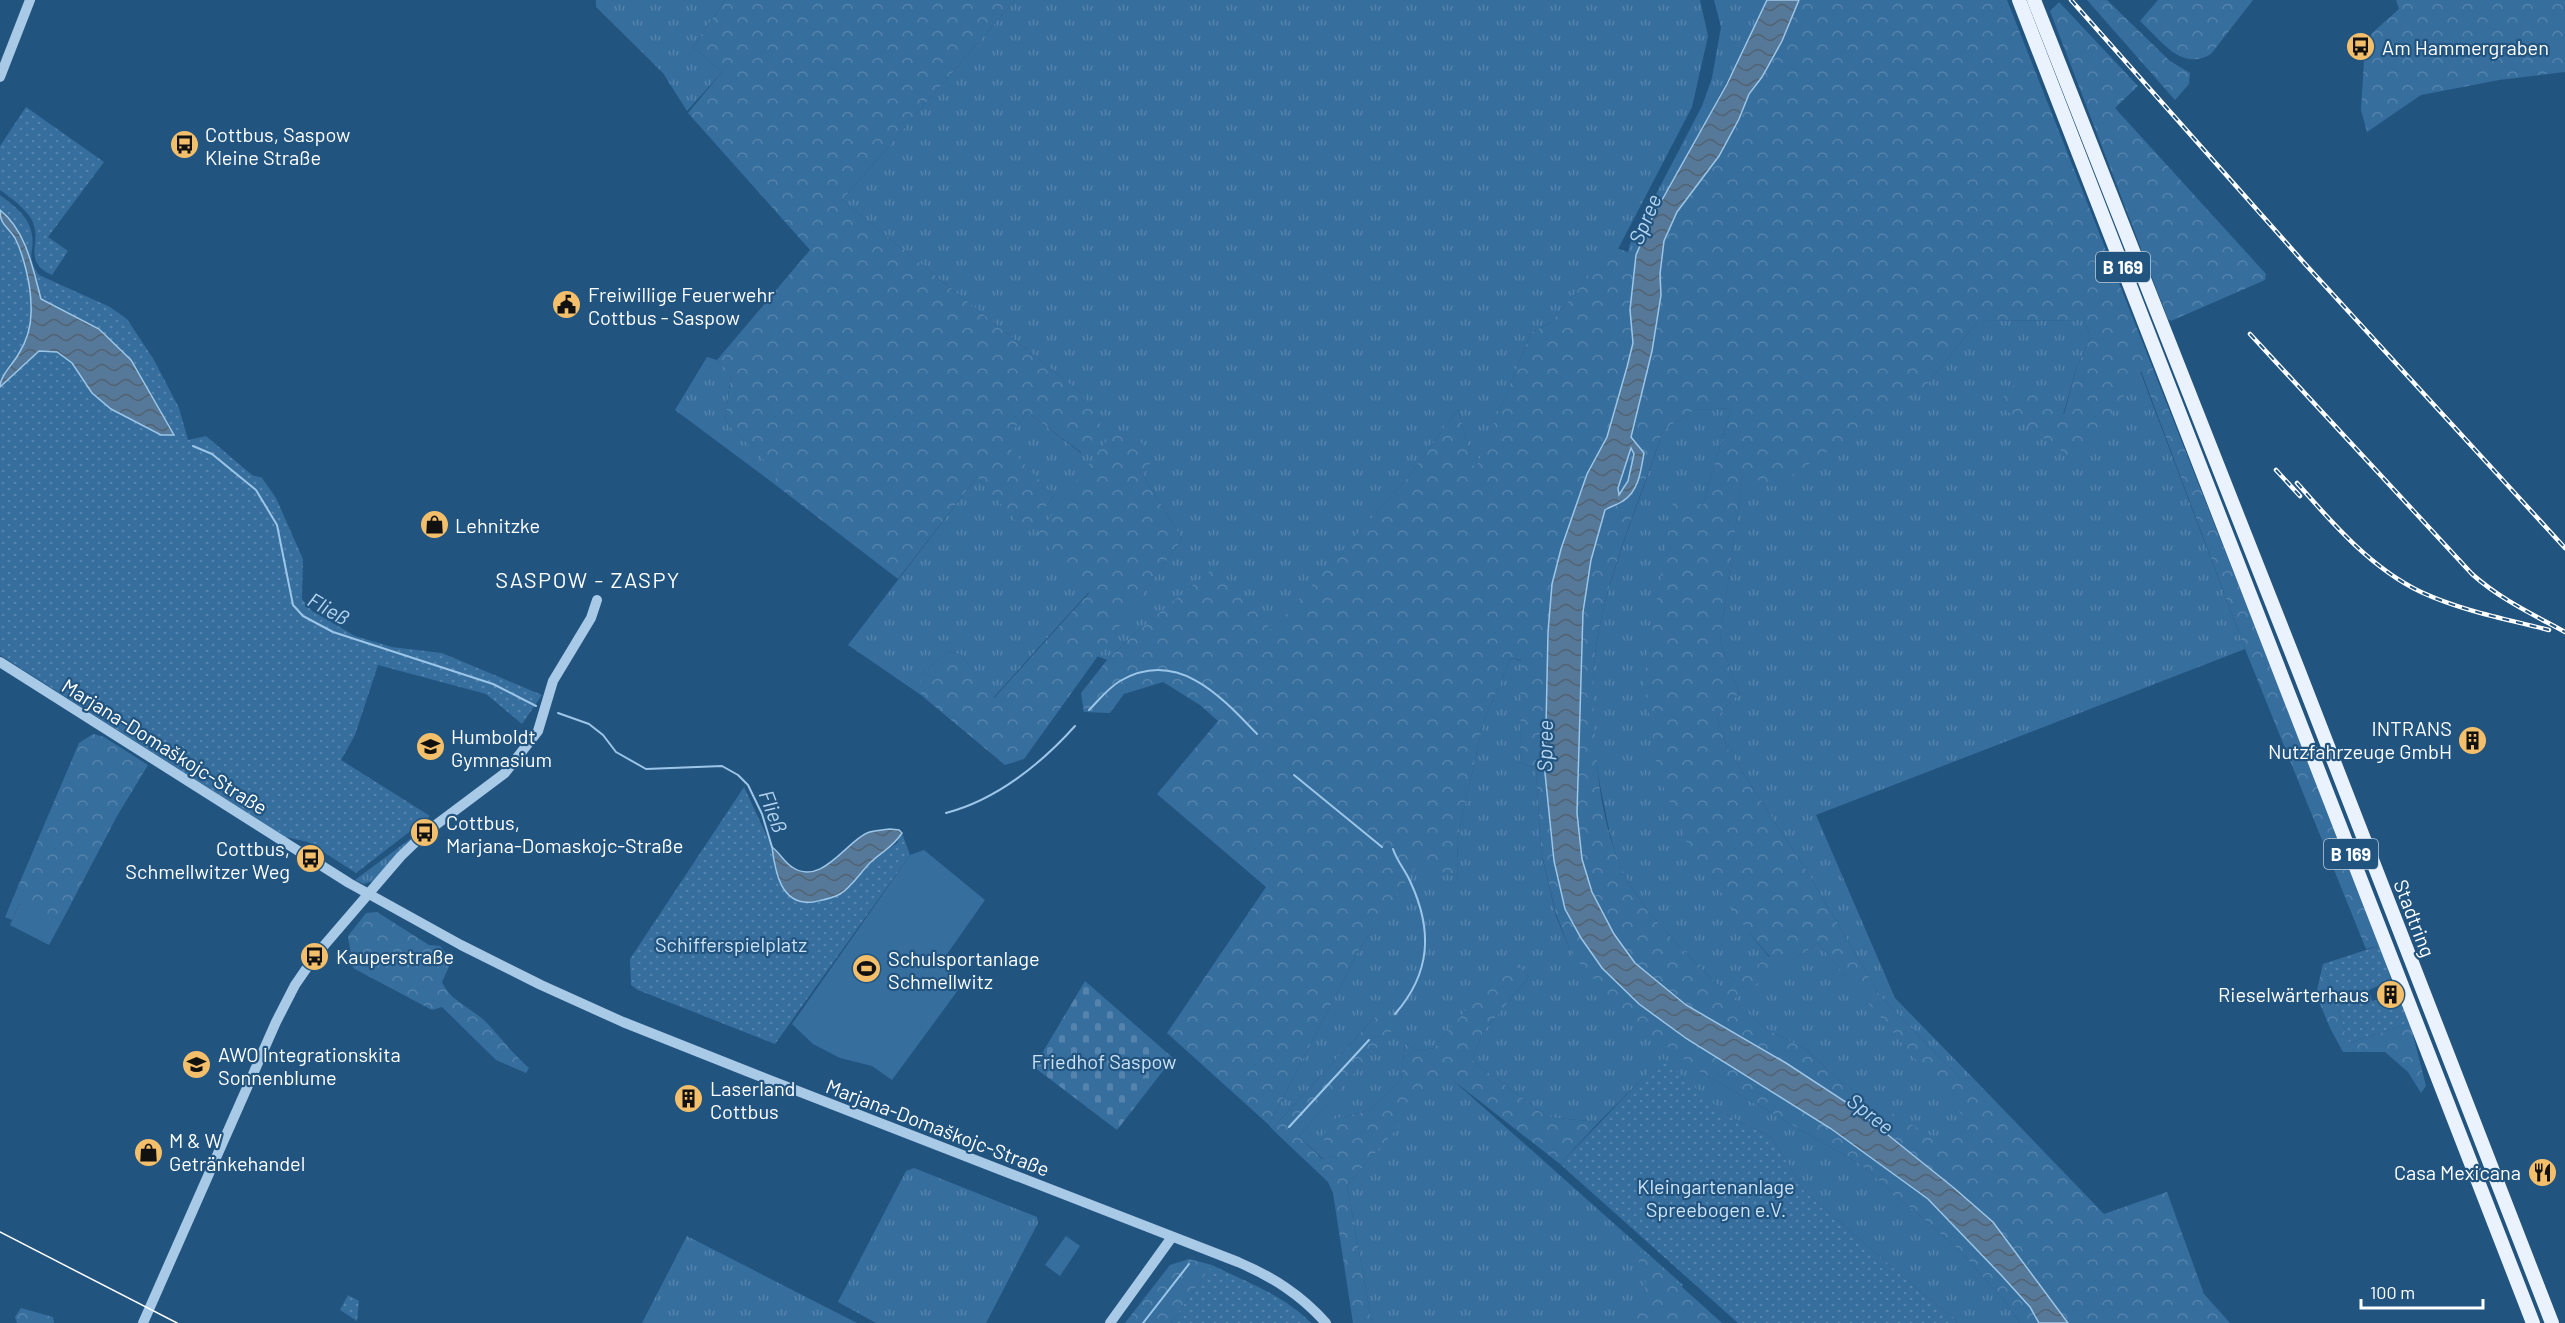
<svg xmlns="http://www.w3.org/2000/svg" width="2565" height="1323" viewBox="0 0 2565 1323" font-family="Barlow,sans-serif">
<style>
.grass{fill:url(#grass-tufts)}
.forest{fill:url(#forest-crowns);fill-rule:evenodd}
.cemetery{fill:url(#cemetery-stones)}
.park{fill:url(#park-dots)}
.pitch{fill:#366e9e}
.water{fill:url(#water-waves);stroke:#9cc6e8;stroke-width:1.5;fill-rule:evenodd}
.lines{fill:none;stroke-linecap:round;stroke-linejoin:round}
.stream{stroke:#9cc6e8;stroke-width:2}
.tertiary{stroke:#a8cae7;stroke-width:10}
.primary{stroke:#eaf3fd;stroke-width:14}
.tram{stroke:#fff;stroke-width:1.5}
.rail-casing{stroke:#fff;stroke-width:4.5}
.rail{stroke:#225480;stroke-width:2;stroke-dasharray:7;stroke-linecap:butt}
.labels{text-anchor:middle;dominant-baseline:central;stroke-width:4.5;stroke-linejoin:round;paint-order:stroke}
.shield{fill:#225480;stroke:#bdccd9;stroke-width:1.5}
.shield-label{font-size:18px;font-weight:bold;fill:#fff}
.poi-label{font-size:20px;fill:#fff;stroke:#225480;text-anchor:start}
.street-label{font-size:20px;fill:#fff;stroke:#225480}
.park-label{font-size:20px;fill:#cce3f6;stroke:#225480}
.water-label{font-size:21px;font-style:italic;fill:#b4d4ef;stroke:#225480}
.quarter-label{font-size:22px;letter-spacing:1.5px;fill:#fff;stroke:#225480}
</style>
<defs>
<pattern id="grass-tufts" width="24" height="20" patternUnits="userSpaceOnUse" patternTransform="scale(1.5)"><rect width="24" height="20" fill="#366e9e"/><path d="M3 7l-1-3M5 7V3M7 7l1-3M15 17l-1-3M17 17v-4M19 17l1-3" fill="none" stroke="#5484ad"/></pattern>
<pattern id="forest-crowns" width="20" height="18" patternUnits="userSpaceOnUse" patternTransform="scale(1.5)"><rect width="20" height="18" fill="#366e9e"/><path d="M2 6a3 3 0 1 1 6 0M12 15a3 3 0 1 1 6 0" fill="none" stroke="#5484ad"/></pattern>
<pattern id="cemetery-stones" width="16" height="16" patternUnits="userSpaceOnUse" patternTransform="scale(1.5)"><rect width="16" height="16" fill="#366e9e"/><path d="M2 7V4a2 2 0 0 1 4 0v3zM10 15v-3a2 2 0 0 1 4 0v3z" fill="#5484ad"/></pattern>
<pattern id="park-dots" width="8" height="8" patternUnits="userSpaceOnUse" patternTransform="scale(1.5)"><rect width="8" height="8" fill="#366e9e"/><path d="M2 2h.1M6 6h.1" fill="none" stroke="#5484ad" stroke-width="1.8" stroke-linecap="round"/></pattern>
<pattern id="water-waves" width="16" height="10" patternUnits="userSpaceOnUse" patternTransform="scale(1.5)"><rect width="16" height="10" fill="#567999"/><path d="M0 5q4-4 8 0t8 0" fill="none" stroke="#516272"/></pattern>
</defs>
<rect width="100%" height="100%" fill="#225480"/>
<g class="grass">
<path d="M596 0H725L693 47 722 72 687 111 663 73 596 7Z"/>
<path d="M1015 0H1700L1708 36 1692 107 1618 249 1614 248 1551 322 1531 333 1475 471 1458 409 1409 476 1272 631 1141 628 1107 660 1097 656 1182 539 1143 475 1134 432 1089 592 993 698 961 655 949 651 921 675V695L848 645 977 477 1027 532 1054 496 1003 442 1027 412 1081 453 1082 394 842 200Z"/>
<path d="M1714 0H1767C1728 88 1676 168 1636 255L1628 252 1630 244 1702 106 1712 78 1721 27Z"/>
<path d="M2083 320 2091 337 2077 366 2063 415 2016 383 2078 462 2140 371 2245 649 1816 815 1895 998 1974 1079 1960 1078 1880 996 1813 881 1727 748 1717 717 1739 693 1720 641 1743 473 1924 388 1978 321Z"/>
<path d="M707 357 717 360 731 374 725 421 779 474 773 483 675 410Z"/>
<path d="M1731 408 1703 505 1674 497 1750 934 1770 958 1721 988C1690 956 1654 924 1631 886 1613 856 1610 834 1603 800 1590 739 1588 672 1603 611 1618 549 1644 491 1663 430L1695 410Z"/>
<path d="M1631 448 1634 454 1628 481 1619 495 1618 488Z"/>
<path d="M1511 658 1522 661 1520 762 1536 769 1541 851 1556 916 1572 955 1702 1073 1860 1164 1958 1249 2004 1300 2020 1323H1957L1954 1318 1922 1293 1805 1192 1771 1137 1725 1114 1662 1059 1599 1122 1547 1117 1472 1060 1483 1032 1529 977 1510 959 1434 1048 1419 1051 1405 1043 1401 1080 1370 1110 1335 1119 1334 1156 1323 1159 1299 1136 1393 1028 1376 1016 1272 1129 1269 1125 1360 948 1417 865 1458 876 1457 840 1484 720Z"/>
<path d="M418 833 374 881 364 884 355 880Z"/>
<path d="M1818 943 1969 1122 1943 1144 1843 1084 1807 1050 1763 1027 1733 999Z"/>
<path d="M1445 1073 1683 1285 1649 1323H1372L1347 1185Z"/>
<path d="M914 1168 1037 1217 1038 1223 986 1323H876L838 1302 906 1171Z"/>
<path d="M687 1236 857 1323H642Z"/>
</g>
<g class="forest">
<path d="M725 0H1015L842 200 1082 394 1102 427 1082 453 1027 412 1004 442 1054 496 1027 533 977 477 898 579 773 483 778 474 725 421 731 375 717 360 810 250 688 113 722 72 693 47Z"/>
<path d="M1799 0H2007L2381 945 2366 949 2245 649 2141 371 2078 463 1997 404 2016 383 2064 414 2077 366 2091 337 2083 320 1978 321 1924 388 1774 487 1743 474 1720 641 1739 693 1717 717 1727 748 1813 881 1880 996 1960 1078 1974 1079 2104 1214 2167 1192 2204 1294 2230 1323H2068L1993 1222 1954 1188 1852 1106 1786 1063 1686 1005 1635 963 1614 934 1592 892 1582 859 1577 813 1583 612 1591 560 1605 510 1624 501 1639 478 1644 453 1631 437 1652 351 1661 295 1660 274 1664 241 1677 213 1719 156 1739 119 1749 94 1762 77 1782 41ZM1731 408 1703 505 1674 496 1644 681 1659 777 1689 847 1750 934 1770 957 1721 988C1690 956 1654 924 1631 886 1610 850 1601 806 1597 764 1594 725 1591 686 1596 647 1607 572 1640 502 1663 430L1695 410ZM1818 943 1968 1122 1943 1143 1843 1084 1807 1050 1763 1027 1734 999Z"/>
<path d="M2087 0H2107L2170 61 2190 73 2189 84 2175 100Z"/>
<path d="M2158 0H2253L2211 54C2181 72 2161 40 2140 21Z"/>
<path d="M2396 0H2565V72L2499 80 2421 95 2367 132 2361 110 2364 61 2368 58 2371 34 2399 9Z"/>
<path d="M2059 2 2138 86 2115 108 2266 274 2265 280 2171 321 2168 319 2050 11Z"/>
<path d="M1614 247 1636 255 1630 310 1633 343 1607 437 1587 475 1561 549 1552 584 1548 632 1545 773 1548 807 1554 861 1581 939 1602 968 1639 1004 1687 1039 1830 1128 1928 1199 2002 1276 2030 1307 2039 1323H2020L2004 1300 1958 1249 1860 1164 1702 1073 1626 1015 1572 955 1556 914 1541 851 1536 769 1520 762 1521 660 1511 658 1484 720 1457 840 1458 876 1417 866 1360 948 1269 1125 1167 1033 1266 887 1157 794 1218 721 1200 705 1163 682 1124 694 1110 713 1084 712 1081 693 1107 660 1141 628 1216 566 1272 630 1409 476 1458 409 1475 470 1531 333 1551 322Z"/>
<path d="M1134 431 1152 460 1143 475 1182 539 1024 759 1005 765 921 695V675L949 651 961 655 994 698 1089 593 1037 535 1110 436Z"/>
<path d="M93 734 104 737 148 765 117 816 62 921 37 909 19 904 12 920 5 917 79 743Z"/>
<path d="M377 912 429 945 440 946 452 960 442 982C450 1001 472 1008 487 1023 501 1038 513 1054 529 1068L526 1073 496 1060 442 1007 432 1010 353 968 348 936 366 913Z"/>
<path d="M1510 958 1529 977 1483 1032 1472 1060 1547 1117 1599 1122 1560 1164 1445 1074 1347 1185 1372 1323H1353L1333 1193 1328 1182 1272 1129 1377 1015 1394 1028 1299 1136 1322 1159 1334 1156 1322 1137 1335 1119 1370 1110 1401 1080 1405 1043 1419 1051 1434 1048Z"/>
<path d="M2323 964 2349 1043 2410 1023 2426 1086 2421 1093 2408 1072 2385 1052H2343L2330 1028 2316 994Z"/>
<path d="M1642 1251 1722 1323H1634L1645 1291 1646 1270 1636 1258Z"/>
<path d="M1189 1259 1212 1265 1171 1323H1125L1170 1265Z"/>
<path d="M21 1308 53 1317 54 1323H17L15 1317Z"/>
</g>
<path class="cemetery" d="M1085 981 1173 1058 1117 1130 1034 1067Z"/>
<g class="park">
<path d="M26 107 104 162 48 237 68 251 52 275C21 261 43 243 32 220 25 208 11 198 0 190V146Z"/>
<path d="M0 195C13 205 30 217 32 235 35 253 25 254 39 275L110 307 127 319 154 360 179 408 188 440 206 436 252 475 262 478 276 498 303 559 302 599 312 611 355 636 392 647 442 653 542 695 522 724 486 694 378 665 355 735 341 760 430 816 356 873 308 842 285 837 0 655Z"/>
<path d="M744 787 772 847 775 871 842 894 872 861 897 843 902 833 910 855 775 1044 638 990 631 985 630 959Z"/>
<path d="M2381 945 2391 980 2369 990 2372 1001 2384 997 2387 1004 2400 999 2410 1023 2349 1043 2323 964Z"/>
<path d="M1662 1058 1725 1114 1771 1137 1805 1192 1922 1293 1954 1318 1957 1323H1738L1560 1164Z"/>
<path d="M1212 1265C1248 1283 1282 1294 1311 1323H1171Z"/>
<path d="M348 1295 359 1301 357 1321 340 1310Z"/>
</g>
<g class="pitch">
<path d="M924 850 985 900 940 964 964 982 892 1080 872 1066 840 1058 813 1044 792 1024 910 855Z"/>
<path d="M19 904 37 908 62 921 49 945 10 925Z"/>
<path d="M1066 1236 1080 1246 1060 1276 1045 1265Z"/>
</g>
<g class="water">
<path d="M1767 0H1799L1782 41 1762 77 1749 94 1739 119 1719 156 1677 212 1664 241 1660 274 1661 295 1652 351 1631 437 1644 453C1641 470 1639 491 1623 501 1617 505 1611 506 1605 510L1591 560 1583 612 1577 813 1582 859 1592 892 1614 934 1635 963 1686 1005 1786 1063 1852 1106 1954 1188 1993 1222 2068 1323H2039L2030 1307 2002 1276 1928 1199 1830 1128 1687 1039 1639 1004 1602 968 1581 938 1565 909 1554 861 1545 773 1548 632 1552 584 1561 549 1587 474 1607 437 1627 367 1633 343 1630 310 1636 255 1653 216 1727 84ZM1631 448 1634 454 1628 481 1619 495 1618 488Z"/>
<path d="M0 210C26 230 33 269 41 299L99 329 131 360 174 435H161L111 409 92 393 72 363 57 352 39 351 0 387C0 376 12 365 18 355 27 341 32 323 31 306 31 286 24 256 15 238 8 226 0 226 0 210Z"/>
<path d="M890 829 899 830 902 833C894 846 883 851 872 861 861 871 852 887 840 894 831 899 822 900 813 902 781 906 775 872 772 847 780 853 784 862 792 867 821 887 846 842 867 833 873 830 883 830 890 829Z"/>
</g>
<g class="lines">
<g class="stream">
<path d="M193 446 212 454 256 490 277 525 293 605 303 616 333 632 493 684 536 706"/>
<path d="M1089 710C1099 700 1108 688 1120 681 1177 648 1221 696 1257 734"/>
<path d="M558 713 589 724 603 735 616 752 646 769 722 766 738 775 748 785 762 814 772 847"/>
<path d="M1294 775 1382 847"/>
<path d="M946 813C996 800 1041 764 1075 726"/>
<path d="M1393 849C1397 861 1405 870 1410 881 1433 930 1431 973 1395 1014"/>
<path d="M1289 1127 1369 1040"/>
<path d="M1143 1323 1189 1264"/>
</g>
<g class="tertiary">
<path d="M0 77 30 0"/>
<path d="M0 662 349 883 461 945 541 985 623 1022 749 1072 1238 1262C1273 1277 1301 1295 1326 1323"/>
<path d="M143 1323 276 1022 295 985 315 956 401 856 425 833 505 773 538 731 553 681 591 618 597 600"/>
<path d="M1110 1323 1172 1237"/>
</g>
<g class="primary">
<path d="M2019 0 2533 1323"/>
<path d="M2034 0 2298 669 2552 1323"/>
</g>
<path class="tram" d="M0 1232 177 1323"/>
<defs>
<g id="rail">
<path d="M2071 0 2306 265 2565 548"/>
<path d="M2250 334 2472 574C2500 599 2532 614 2565 632"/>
<path d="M2276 470 2300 496"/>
<path d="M2297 483C2333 524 2371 568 2421 592 2462 611 2506 619 2549 630"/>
</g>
</defs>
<use href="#rail" class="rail-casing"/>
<use href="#rail" class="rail"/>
</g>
<defs>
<symbol id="bus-disc" viewBox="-11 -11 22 22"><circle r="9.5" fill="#f3bf6a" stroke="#225480"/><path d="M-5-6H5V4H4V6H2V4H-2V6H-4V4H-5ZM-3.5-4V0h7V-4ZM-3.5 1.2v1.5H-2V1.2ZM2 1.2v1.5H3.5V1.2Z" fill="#111"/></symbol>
<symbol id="civic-disc" viewBox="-11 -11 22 22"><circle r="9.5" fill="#f3bf6a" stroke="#225480"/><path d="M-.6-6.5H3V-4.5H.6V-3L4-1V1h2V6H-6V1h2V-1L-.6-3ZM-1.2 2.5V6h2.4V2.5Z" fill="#111"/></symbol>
<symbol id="shop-disc" viewBox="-11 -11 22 22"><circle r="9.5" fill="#f3bf6a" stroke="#225480"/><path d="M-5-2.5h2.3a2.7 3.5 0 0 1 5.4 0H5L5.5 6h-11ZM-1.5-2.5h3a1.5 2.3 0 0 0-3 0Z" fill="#111"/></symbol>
<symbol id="building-disc" viewBox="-11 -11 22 22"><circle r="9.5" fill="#f3bf6a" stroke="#225480"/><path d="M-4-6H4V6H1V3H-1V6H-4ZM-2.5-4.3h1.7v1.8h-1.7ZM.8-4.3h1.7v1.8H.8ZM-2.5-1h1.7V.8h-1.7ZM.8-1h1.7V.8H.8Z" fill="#111"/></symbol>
<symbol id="school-disc" viewBox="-11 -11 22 22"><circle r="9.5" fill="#f3bf6a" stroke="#225480"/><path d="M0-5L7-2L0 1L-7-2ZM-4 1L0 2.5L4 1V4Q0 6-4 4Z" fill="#111"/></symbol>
<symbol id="stadium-disc" viewBox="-11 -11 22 22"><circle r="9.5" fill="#f3bf6a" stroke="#225480"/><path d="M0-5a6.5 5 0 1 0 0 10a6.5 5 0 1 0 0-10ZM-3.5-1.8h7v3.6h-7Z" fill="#111"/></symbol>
<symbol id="restaurant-disc" viewBox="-11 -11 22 22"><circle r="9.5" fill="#f3bf6a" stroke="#225480"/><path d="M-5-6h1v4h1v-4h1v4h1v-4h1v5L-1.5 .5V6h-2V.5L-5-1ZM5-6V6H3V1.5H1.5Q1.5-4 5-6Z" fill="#111"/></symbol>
</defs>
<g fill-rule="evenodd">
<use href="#bus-disc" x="2344" y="30" width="33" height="33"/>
<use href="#bus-disc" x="168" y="128" width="33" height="33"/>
<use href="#civic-disc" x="550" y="288" width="33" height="33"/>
<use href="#shop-disc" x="418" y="508" width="33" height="33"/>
<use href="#building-disc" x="2456" y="724" width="33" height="33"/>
<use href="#school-disc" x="414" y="730" width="33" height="33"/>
<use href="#bus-disc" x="408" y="816" width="33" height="33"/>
<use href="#bus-disc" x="294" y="842" width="33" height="33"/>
<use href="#bus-disc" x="298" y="940" width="33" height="33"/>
<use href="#stadium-disc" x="850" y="952" width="33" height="33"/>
<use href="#building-disc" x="2374" y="978" width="33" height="33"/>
<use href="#school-disc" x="180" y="1048" width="33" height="33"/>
<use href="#building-disc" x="672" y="1082" width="33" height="33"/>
<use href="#shop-disc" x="132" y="1136" width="33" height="33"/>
<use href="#restaurant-disc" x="2526" y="1156" width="33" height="33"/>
</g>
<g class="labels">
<g class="shield">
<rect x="2096" y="252" width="54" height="30" rx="4.5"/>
<rect x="2324" y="839" width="54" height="30" rx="4.5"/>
</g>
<g class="shield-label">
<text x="2123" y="267">B 169</text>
<text x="2351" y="854">B 169</text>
</g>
<g class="poi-label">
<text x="2382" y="47">Am Hammergraben</text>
<text x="205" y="134">Cottbus, Saspow<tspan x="205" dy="23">Kleine Straße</tspan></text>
<text x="588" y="294">Freiwillige Feuerwehr<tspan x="588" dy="23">Cottbus - Saspow</tspan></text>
<text x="455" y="525">Lehnitzke</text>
<text x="2452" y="728" text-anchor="end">INTRANS<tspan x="2452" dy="23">Nutzfahrzeuge GmbH</tspan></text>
<text x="451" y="736">Humboldt<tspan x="451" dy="23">Gymnasium</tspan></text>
<text x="446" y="822">Cottbus,<tspan x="446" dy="23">Marjana-Domaskojc-Straße</tspan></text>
<text x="290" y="848" text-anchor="end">Cottbus,<tspan x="290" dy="23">Schmellwitzer Weg</tspan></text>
<text x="336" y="956">Kauperstraße</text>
<text x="888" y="958">Schulsportanlage<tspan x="888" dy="23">Schmellwitz</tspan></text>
<text x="2369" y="994" text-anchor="end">Rieselwärterhaus</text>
<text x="218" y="1054">AWO Integrationskita<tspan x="218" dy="23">Sonnenblume</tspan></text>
<text x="710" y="1088">Laserland<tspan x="710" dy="23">Cottbus</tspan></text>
<text x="169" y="1140">M &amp; W<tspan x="169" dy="23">Getränkehandel</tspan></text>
<text x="2521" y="1172" text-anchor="end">Casa Mexicana</text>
</g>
<g class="street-label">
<text transform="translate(165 746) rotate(32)">Marjana-Domaškojc-Straße</text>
<text transform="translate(2415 918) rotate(69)">Stadtring</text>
<text transform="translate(938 1127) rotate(21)">Marjana-Domaškojc-Straße</text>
</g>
<g class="park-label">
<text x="731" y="944">Schifferspielplatz</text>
<text x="1104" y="1061">Friedhof Saspow</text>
<text x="1716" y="1186">Kleingartenanlage<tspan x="1716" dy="23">Spreebogen e.V.</tspan></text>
</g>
<g class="water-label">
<text transform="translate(1644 219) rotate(-67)">Spree</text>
<text transform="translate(329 608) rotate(30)">Fließ</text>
<text transform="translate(1544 746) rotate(-89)">Spree</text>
<text transform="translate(774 811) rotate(69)">Fließ</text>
<text transform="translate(1871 1113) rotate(38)">Spree</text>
</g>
<g class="quarter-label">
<text x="588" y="579">SASPOW - ZASPY</text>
</g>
</g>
<path d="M2361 1299v9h122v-9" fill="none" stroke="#ffffff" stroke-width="3"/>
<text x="2370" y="1299" font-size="18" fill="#ffffff" stroke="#225480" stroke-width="4.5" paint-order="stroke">100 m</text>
</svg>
